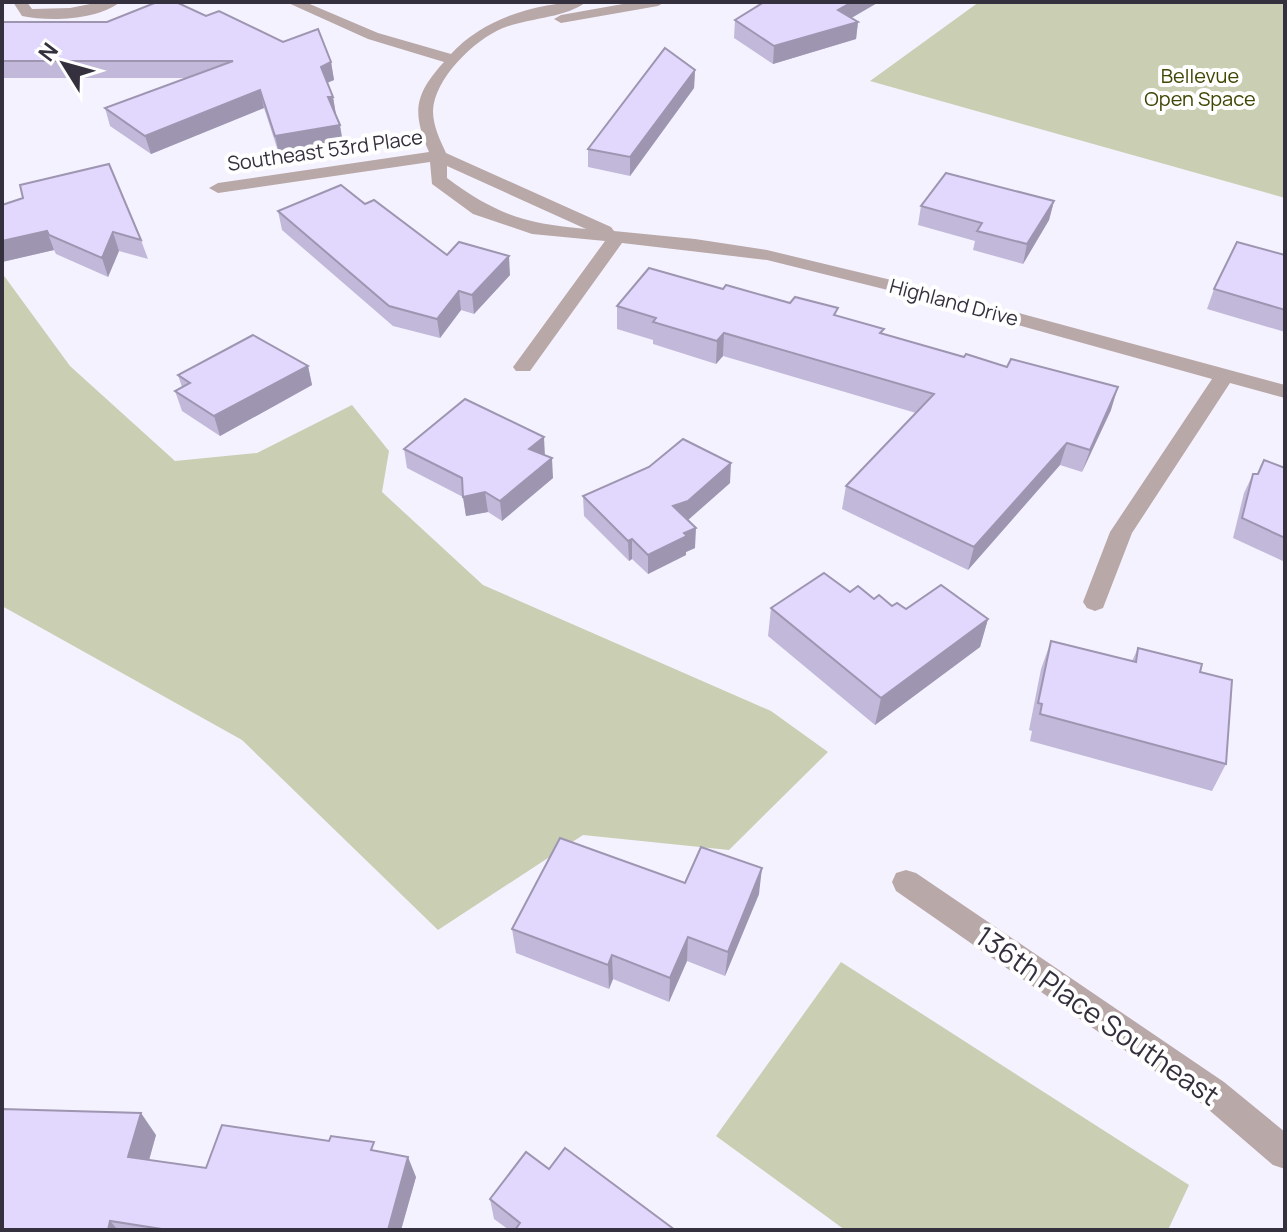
<svg xmlns="http://www.w3.org/2000/svg" width="1287" height="1232" viewBox="0 0 1287 1232" font-family="Manrope,sans-serif">
<style>
.green{fill:#caceb3}
.lines{fill:none;stroke-linecap:round;stroke-linejoin:round}
.minor{fill:#b9a8a8;fill-rule:evenodd}
.wall{fill:#c2b9da}
.shaded-wall{fill:#9e96b1}
.building{fill:#e2d7fd;stroke:#9e96b1;stroke-width:2}
.labels{text-anchor:middle;dominant-baseline:central;stroke-width:8;stroke-linejoin:round;paint-order:stroke}
.far-park-label{font-size:20px;fill:#414603;stroke:#fff}
.far-street-label{font-size:20px;fill:#34303d;stroke:#fff}
.near-street-label{font-size:28px;fill:#34303d;stroke:#fff}
</style>
<rect width="100%" height="100%" fill="#f5f2ff"/>
<g class="green">
<path d="M979 2H1285V198L870 81Z"/>
<path d="M2 273 70 366 175 461 257 453 352 405 389 451 382 492 483 585 771 711 828 752 729 850 583 835 438 930 242 740 2 606Z"/>
<path d="M841 962 1189 1185 1168 1230H845L716 1136Z"/>
</g>
<g class="lines">
<g class="minor">
<path d="M13 2H27L32 9 70 8 100 2H120C98 20 50 22 22 16Z"/>
<path d="M286 2H305L378 33 451 54C484 18 538 2 586 2 566 18 528 18 503 28 474 40 434 79 433 111 433 126 440 140 446 153L611 227 614 231 695 239 767 250 945 293 1285 385V398L1230 383 1132 533 1103 608 1095 611 1087 608 1083 602 1110 532 1212 379 932 301 767 260 622 243 530 371H516L513 367 516 363 605 241 532 234 473 214 432 184 430 162 218 193 209 188 218 183 429 152C412 112 414 95 444 62L368 39ZM447 166 586 229C524 223 497 215 447 178Z"/>
<path d="M634 2H665L658 6 561 23 554 19 561 15Z"/>
<path d="M906 870 916 873 1224 1082 1285 1132V1169L1273 1165 1202 1104 896 891 892 882 896 873Z"/>
</g>
</g>
<g class="wall">
<path d="M206 16 283 42 331 62 334 80 327 83 333 97 336 115 343 143 279 154 264 108 151 154 110 126 105 108 186 78H2V22H107Z"/>
<path d="M852 18 858 22 856 39 773 64 734 38 735 20Z"/>
<path d="M695 70 694 88 630 176 588 167V149Z"/>
<path d="M1054 201 1049 220 1023 264 973 250 975 241 918 225 921 206Z"/>
<path d="M365 204 447 255 510 275 474 314 461 310 440 338 393 326 282 230 278 211Z"/>
<path d="M2 205 141 240 148 259 119 251 108 277 56 254 54 250 2 262Z"/>
<path d="M1285 255V332L1207 309 1214 289Z"/>
<path d="M723 289 837 316 883 334 1111 410 1082 472 1060 465 968 570 842 509 846 486 916 413 723 356 716 364 653 344V340L617 329V306Z"/>
<path d="M308 366 312 385 220 436 182 411 175 391 182 387 178 375Z"/>
<path d="M404 449 545 455 553 478 502 521 488 512 466 516 463 497 407 468Z"/>
<path d="M1285 468V562L1233 538 1244 493 1253 474Z"/>
<path d="M730 483 688 520 695 548 686 552V555L648 574 632 559 629 561 584 516 583 496Z"/>
<path d="M850 592 906 609 988 619 980 647 875 725 768 636 771 608Z"/>
<path d="M1051 641 1132 661 1138 648 1200 672 1226 764 1212 791 1030 741 1032 731 1029 730 1041 669Z"/>
<path d="M685 883 759 894 725 976 687 961 669 1002 613 979 609 989 516 953 512 929Z"/>
<path d="M156 1135 149 1160 206 1168 377 1151 416 1177 401 1230H2Z"/>
<path d="M549 1169 675 1230H509L494 1219 490 1199Z"/>
</g>
<g class="shaded-wall">
<path d="M852 2H879L836 27 838 10Z"/>
<path d="M858 22 856 39 773 64 774 46Z"/>
<path d="M331 62 334 80 324 84 321 67Z"/>
<path d="M695 70 694 88 630 176V157Z"/>
<path d="M260 90 264 108 151 154 145 136Z"/>
<path d="M328 97H333L336 115H332Z"/>
<path d="M340 125 343 143 279 154 275 136Z"/>
<path d="M1054 201 1049 220 1023 264 1027 244Z"/>
<path d="M47 231 54 250 2 262V241Z"/>
<path d="M113 232 119 251 108 277 102 258Z"/>
<path d="M509 256 510 275 474 314 472 295Z"/>
<path d="M459 291 461 310 440 338 437 319Z"/>
<path d="M724 333 723 356 716 364 717 341Z"/>
<path d="M308 366 312 385 220 436 214 416Z"/>
<path d="M1118 387 1111 410 1082 472 1090 450Z"/>
<path d="M544 437 545 457 529 449Z"/>
<path d="M1067 443 1060 465 968 570 974 547Z"/>
<path d="M552 458 553 478 502 521 500 501Z"/>
<path d="M731 463 730 483 688 520 673 506Z"/>
<path d="M485 492 488 512 466 516 463 497Z"/>
<path d="M696 528 695 548 686 552V555L648 574V555L684 533Z"/>
<path d="M632 539V559L629 561 628 541Z"/>
<path d="M988 619 980 647 875 725 881 698Z"/>
<path d="M762 868 759 894 725 976 728 952Z"/>
<path d="M688 937 687 961 669 1002 670 978Z"/>
<path d="M612 955 613 979 609 989 608 965Z"/>
<path d="M141 1113 156 1135 144 1178 128 1157Z"/>
<path d="M408 1157 416 1177 401 1230H388Z"/>
<path d="M110 1221 118 1230H108Z"/>
</g>
<g class="building">
<path d="M157 2H176L206 16 219 11 283 42 318 29 331 62 321 67 333 97H328L340 125 275 136 260 90 145 136 105 108 233 61H2V22H107Z"/>
<path d="M764 2H852L838 10 858 22 774 46 735 20Z"/>
<path d="M665 48 695 70 630 157 588 149Z"/>
<path d="M109 164 141 240 113 232 102 258 49 235 47 231 2 241V205L23 198 20 185Z"/>
<path d="M946 173 1054 201 1027 244 977 231 982 223 921 206Z"/>
<path d="M341 185 365 204 374 200 447 255 459 242 509 256 472 295 459 291 437 319 389 306 278 211Z"/>
<path d="M1237 242 1285 255V310L1214 289Z"/>
<path d="M649 268 723 289 726 285 790 303 795 297 838 308 834 315 884 329 880 333 964 357 966 354 1007 367 1011 359 1118 387 1090 450 1067 443 974 547 846 486 934 394 724 333 717 341 653 322 656 318 617 306Z"/>
<path d="M253 335 308 366 214 416 175 391 190 383 178 375Z"/>
<path d="M465 399 544 437 529 449 552 458 500 501 485 492 463 497 462 478 404 449Z"/>
<path d="M683 439 731 463 688 501 673 506 696 528 684 533 687 536 648 555 632 539 628 541 583 496 649 467Z"/>
<path d="M1264 460 1285 468V538L1242 518 1253 474H1258Z"/>
<path d="M824 573 850 592 858 586 874 599 879 595 892 606 897 603 906 609 941 585 988 619 881 698 771 608Z"/>
<path d="M1051 641 1136 662 1138 648 1202 664 1200 672 1232 680 1226 764 1040 714 1042 704 1038 703Z"/>
<path d="M560 838 685 883 701 847 762 868 728 952 688 937 670 978 612 955 608 965 512 929Z"/>
<path d="M2 1109 141 1113 128 1157 206 1168 222 1125 329 1141 331 1136 374 1142 371 1150 408 1157 388 1230H168L110 1221 108 1230H2Z"/>
<path d="M565 1148 675 1230H515L520 1223 490 1199 526 1152 549 1169Z"/>
</g>
<g class="labels">
<g class="far-park-label">
<text x="1200" y="75">Bellevue<tspan x="1200" dy="23">Open Space</tspan></text>
</g>
<g class="far-street-label">
<text transform="translate(325 150) rotate(-8)">Southeast 53rd Place</text>
<text transform="translate(954 302) rotate(15)">Highland Drive</text>
</g>
<g class="near-street-label">
<text transform="translate(1098 1015) rotate(35)">136th Place Southeast</text>
</g>
</g>
<rect width="1287" height="1232" fill="none" stroke="#34303d" stroke-width="8"/>
<g transform="translate(64 64) rotate(307)" stroke="#ffffff" stroke-width="6" paint-order="stroke">
<path d="M0-6L14 30L0 20L-14 30Z" fill="#34303d"/>
<text y="-12" font-size="22" font-weight="bold" text-anchor="middle" fill="#34303d">N</text>
</g>
</svg>
